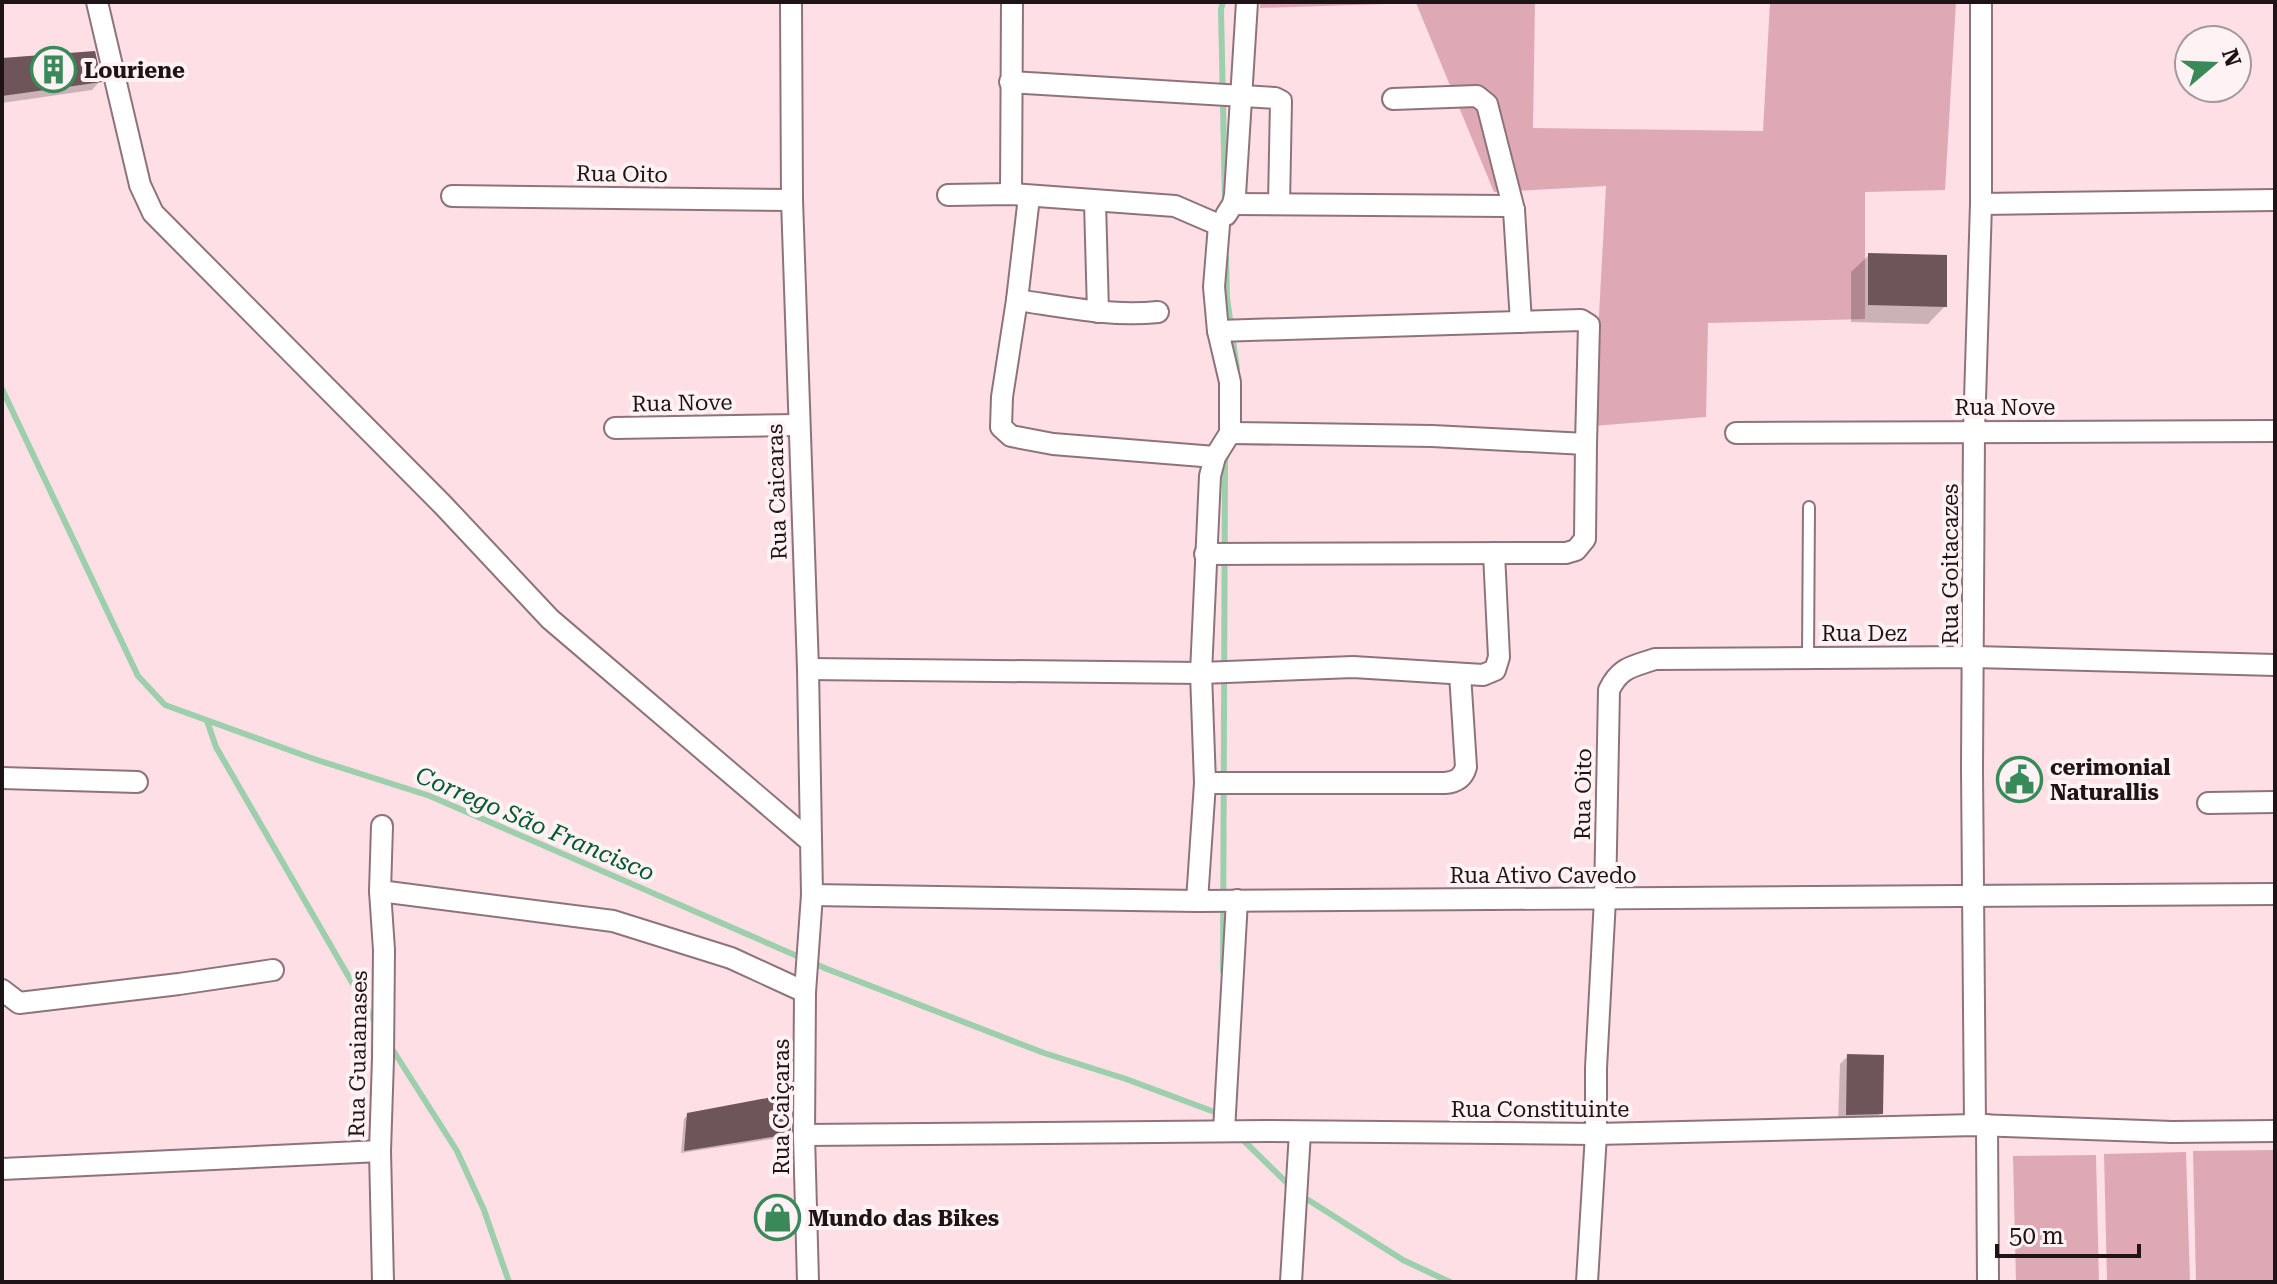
<svg xmlns="http://www.w3.org/2000/svg" width="2277" height="1284" viewBox="0 0 2277 1284" font-family="'Roboto Serif',serif">
<style>
.green{fill:#dea9b5}
.shadow{fill:#0003}
.lines{fill:none;stroke-linecap:round;stroke-linejoin:round}
.stream{stroke:#9dcfad;stroke-width:6}
.building{fill:#6d555a}
.service-casing{stroke:#8e747a;stroke-width:14}
.minor-casing{stroke:#8e747a;stroke-width:24}
.service{stroke:#fff;stroke-width:10}
.minor{stroke:#fff;stroke-width:20}
.labels{text-anchor:middle;dominant-baseline:central;stroke-width:8;stroke-linejoin:round;paint-order:stroke}
.poi-label{font-size:22px;font-weight:bold;fill:#1e1417;stroke:#fef2f4;text-anchor:start}
.street-label{font-size:22px;fill:#1e1417;stroke:#fef2f4}
.water-label{font-size:24px;font-style:italic;fill:#02592f;stroke:#fef2f4}
</style>
<rect width="100%" height="100%" fill="#fddfe5"/>
<g class="green">
<path d="M1260 2H1535L1533 128 1763 131 1770 2H1956L1945 190 1865 192V319L1708 323 1706 417 1593 426 1606 186 1494 192 1416 3 1260 8Z"/>
<path d="M2275 1150V1282H2196L2193 1151Z"/>
<path d="M2186 1152 2190 1282H2107L2104 1154Z"/>
<path d="M2096 1155 2099 1282H2016L2013 1156Z"/>
</g>
<g class="shadow">
<path d="M2 60 100 81 92 90 2 103Z"/>
<path d="M1869 255 1945 306 1928 324 1851 322V272Z"/>
<path d="M1848 1056 1881 1113 1872 1122 1838 1123 1840 1064Z"/>
<path d="M688 1115 789 1133 785 1137 681 1153 684 1119Z"/>
</g>
<g class="lines">
<g class="stream">
<path d="M1223 2 1221 9 1225 202"/>
<path d="M1226 257 1227 298 1237 369"/>
<path d="M2 389 138 676 165 705 314 759 430 796 827 969 1044 1053 1126 1079 1220 1114"/>
<path d="M207 721 216 747 376 1024"/>
<path d="M1223 971 1225 460 1227 454"/>
<path d="M389 1044 457 1151 484 1210 509 1282"/>
<path d="M1241 1138 1290 1186"/>
<path d="M1302 1196 1403 1260 1450 1282"/>
</g>
</g>
<g class="building">
<path d="M95 51 102 82 2 96V58Z"/>
<path d="M1868 253 1947 255V307L1868 305Z"/>
<path d="M1847 1054 1884 1055 1883 1114 1846 1115Z"/>
<path d="M788 1094 791 1134 684 1151 687 1113Z"/>
</g>
<g class="lines">
<defs>
<path id="service" d="M1808 657 1809 507"/>
<g id="minor">
<path d="M97 2 140 185 153 213 443 505 550 619 810 841"/>
<path d="M791 2 792 200 808 669 812 895 805 992 804 1135 808 1282"/>
<path d="M1010 82 1275 98 1281 101 1279 204"/>
<path d="M1393 99 1477 96 1487 104 1514 210"/>
<path d="M1011 194 1012 2"/>
<path d="M948 195 1011 194 1175 206 1219 225 1214 287 1218 331 1230 382V433L1215 457 1210 476 1201 673 1205 783 1197 901"/>
<path d="M452 196 792 200"/>
<path d="M1029 197 1017 300 1002 397 1001 427 1011 436 1053 444 1215 457"/>
<path d="M1095 202 1098 312"/>
<path d="M1233 204 1506 206 1514 210 1521 322"/>
<path d="M1981 204 2275 200"/>
<path d="M1226 215 1233 204 1235 195 1247 2"/>
<path d="M1017 300C1065 307 1111 317 1158 312"/>
<path d="M1218 331 1581 320 1589 325 1586 444"/>
<path d="M615 428 798 425"/>
<path d="M1736 433 2275 431"/>
<path d="M1205 554 1566 553 1576 550 1585 539 1586 444 1432 436 1230 433"/>
<path d="M808 669 1201 673 1353 667 1483 675 1495 670 1499 657 1494 553"/>
<path d="M2 778 137 782"/>
<path d="M1205 783H1445C1456 782 1463 778 1466 767L1460 674"/>
<path d="M2208 803 2275 802"/>
<path d="M382 826 380 891 384 950 383 1059 380 1151 383 1282"/>
<path d="M380 891 613 921 731 958 805 992"/>
<path d="M812 895 1197 901 2275 894"/>
<path d="M2 990 19 1003 179 984 273 970"/>
<path d="M1975 1125 1972 769 1974 432 1981 204V2"/>
<path d="M1987 1125 1988 1282"/>
<path d="M1224 1131 1237 900"/>
<path d="M804 1135 1267 1131 1596 1134 1975 1125 2172 1132 2275 1131"/>
<path d="M2 1169 380 1151"/>
<path d="M1291 1282 1300 1132"/>
<path d="M1587 1282 1596 1134V1068L1605 899 1609 690C1620 667 1632 667 1655 659L1974 657 2275 665"/>
</g>
</defs>
<use href="#service" class="service-casing"/>
<use href="#minor" class="minor-casing"/>
<use href="#service" class="service"/>
<use href="#minor" class="minor"/>
</g>
<defs>
<symbol id="building-ring" viewBox="-11 -11 22 22"><circle r="9.5" fill="#fef2f4" stroke="#3a8959" stroke-width="1.5"/><path d="M-4-6H4V6H1V3H-1V6H-4ZM-2.5-4.3h1.7v1.8h-1.7ZM.8-4.3h1.7v1.8H.8ZM-2.5-1h1.7V.8h-1.7ZM.8-1h1.7V.8H.8Z" fill="#3a8959"/></symbol>
<symbol id="civic-ring" viewBox="-11 -11 22 22"><circle r="9.5" fill="#fef2f4" stroke="#3a8959" stroke-width="1.5"/><path d="M-.6-6.5H3V-4.5H.6V-3L4-1V1h2V6H-6V1h2V-1L-.6-3ZM-1.2 2.5V6h2.4V2.5Z" fill="#3a8959"/></symbol>
<symbol id="shop-ring" viewBox="-11 -11 22 22"><circle r="9.5" fill="#fef2f4" stroke="#3a8959" stroke-width="1.5"/><path d="M-5-2.5h2.3a2.7 3.5 0 0 1 5.4 0H5L5.5 6h-11ZM-1.5-2.5h3a1.5 2.3 0 0 0-3 0Z" fill="#3a8959"/></symbol>
</defs>
<g fill-rule="evenodd">
<use href="#building-ring" x="28" y="44" width="51" height="51"/>
<use href="#civic-ring" x="1994" y="754" width="51" height="51"/>
<use href="#shop-ring" x="752" y="1192" width="51" height="51"/>
</g>
<g class="labels">
<g class="poi-label">
<text x="84" y="70">Louriene</text>
<text x="2050" y="767">cerimonial<tspan x="2050" dy="25">Naturallis</tspan></text>
<text x="808" y="1218">Mundo das Bikes</text>
</g>
<g class="street-label">
<text transform="translate(622 174) rotate(1)">Rua Oito</text>
<text transform="translate(682 403) rotate(-1)">Rua Nove</text>
<text x="2005" y="407">Rua Nove</text>
<text transform="translate(777 492) rotate(-92)">Rua Caicaras</text>
<text transform="translate(1950 564) rotate(-90)">Rua Goitacazes</text>
<text x="1864" y="633">Rua Dez</text>
<text transform="translate(1583 794) rotate(-89)">Rua Oito</text>
<text x="1543" y="875">Rua Ativo Cavedo</text>
<text transform="translate(358 1054) rotate(-89)">Rua Guaianases</text>
<text transform="translate(781 1107) rotate(-90)">Rua Caiçaras</text>
<text x="1540" y="1109">Rua Constituinte</text>
</g>
<g class="water-label">
<text transform="translate(535 824) rotate(23)">Corrego São Francisco</text>
</g>
</g>
<rect width="2277" height="1284" fill="none" stroke="#1e1417" stroke-width="8"/>
<g transform="translate(2213 64) rotate(71)"><circle r="38" fill="#fef2f4" stroke="#a4999c" stroke-width="2"/>
<path d="M0-6L14 30L0 20L-14 30Z" fill="#3a8959"/>
<text y="-12" font-size="22" font-weight="bold" text-anchor="middle" fill="#1e1417">N</text>
</g>
<path d="M1997 1244v12h142v-12" fill="none" stroke="#1e1417" stroke-width="4"/>
<text x="2009" y="1244" font-size="24" fill="#1e1417" stroke="#fef2f4" stroke-width="6" paint-order="stroke">50 m</text>
</svg>
